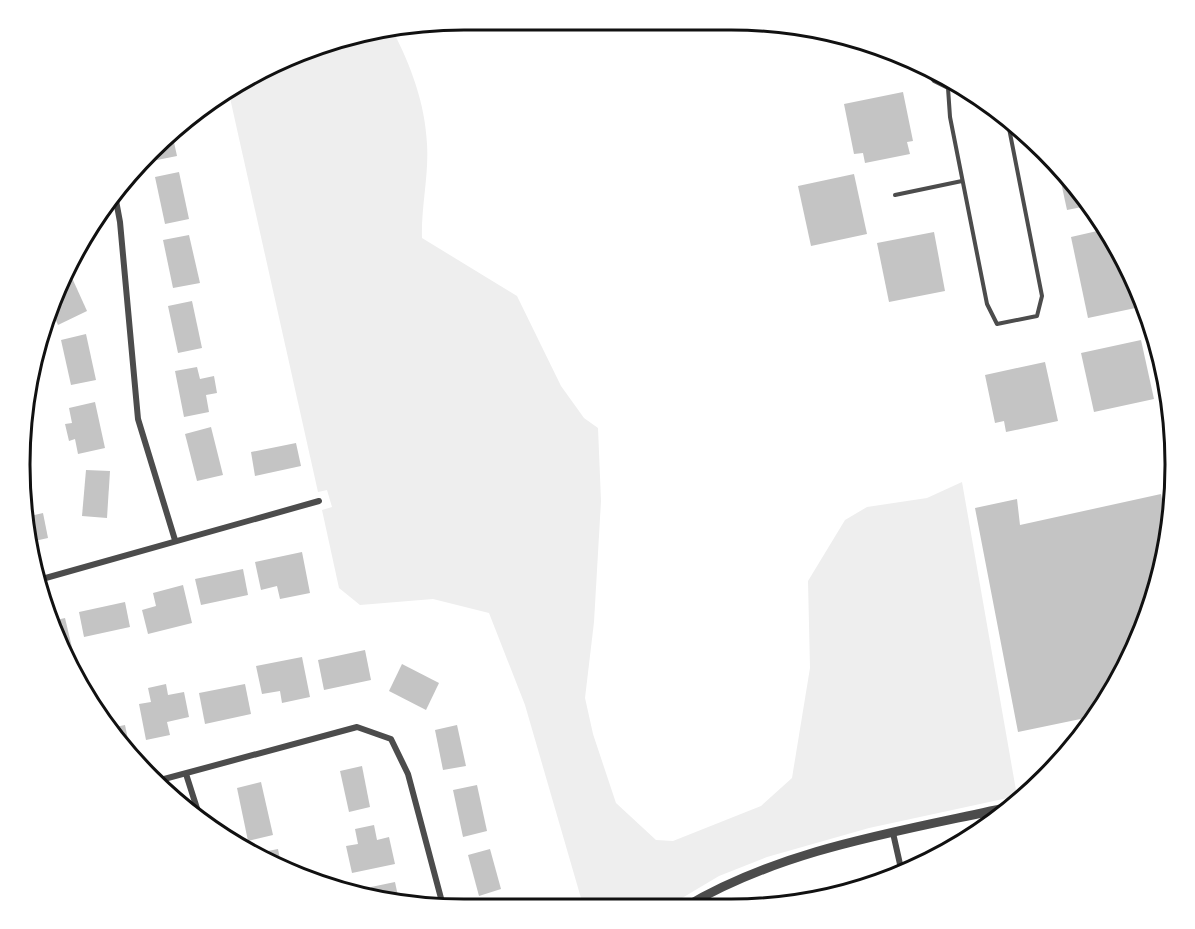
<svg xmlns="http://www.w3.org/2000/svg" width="1195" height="929" viewBox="0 0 1195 929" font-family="Manrope,sans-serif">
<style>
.green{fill:#eee}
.building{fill:#c4c4c4}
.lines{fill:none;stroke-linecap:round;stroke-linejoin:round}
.service{stroke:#4c4c4c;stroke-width:4}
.minor{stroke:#4c4c4c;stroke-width:6}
.tertiary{stroke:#4c4c4c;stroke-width:9}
.rim{fill:none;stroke:#111;stroke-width:3}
</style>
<rect width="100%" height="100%" fill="#fff"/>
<path class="green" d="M392 29C411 66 425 103 427 144 429 175 421 207 422 238L517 296 561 386 584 418 598 428 601 501 594 622 585 698 593 734 616 803 656 840 673 841 761 806 792 778 810 668 808 581 845 520 867 507 927 498 962 482 1017 796 869 828 767 857 719 876 667 907 583 905 525 705 489 613 433 599 360 605 339 588 322 510 332 507 327 490 318 492 228 89 242 79 349 35Z"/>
<g class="building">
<path d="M903 92 913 141 907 142 910 154 865 163 863 153 854 154 844 104Z"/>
<path d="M172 133 177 156 152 161 150 150Z"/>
<path d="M179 172 189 219 165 224 155 177Z"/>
<path d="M1059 173 1087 206 1067 210Z"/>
<path d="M854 174 867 234 811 246 798 186Z"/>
<path d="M1106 229 1116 242 1145 306 1088 318 1071 237Z"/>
<path d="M934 232 945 291 889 302 877 243Z"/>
<path d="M189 235 200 283 173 288 163 240Z"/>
<path d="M68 269 87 311 58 325 51 309Z"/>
<path d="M192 301 202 348 178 353 168 306Z"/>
<path d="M86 334 96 380 71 385 61 340Z"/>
<path d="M1141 340 1154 399 1094 412 1081 353Z"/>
<path d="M1045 362 1058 421 1006 432 1004 421 995 423 985 375Z"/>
<path d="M197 367 200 379 214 376 217 393 206 395 209 412 184 417 175 371Z"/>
<path d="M95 402 105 448 78 454 75 439 69 441 65 424 72 423 69 408Z"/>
<path d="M211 427 223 475 197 481 185 434Z"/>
<path d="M296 443 301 466 255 476 251 452Z"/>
<path d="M86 470 110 471 107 518 82 516Z"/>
<path d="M1161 494 1169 530 1160 579 1130 661 1095 716 1018 732 975 508 1017 499 1020 525Z"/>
<path d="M43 513 48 538 30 542 26 517Z"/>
<path d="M302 552 310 593 280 599 277 586 261 590 255 562Z"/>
<path d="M243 569 248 595 201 605 195 579Z"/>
<path d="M183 585 192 623 148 634 142 610 156 606 153 593Z"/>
<path d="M125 602 130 627 84 637 79 612Z"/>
<path d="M65 618 74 656 67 657 52 621Z"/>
<path d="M365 650 371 680 324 690 318 660Z"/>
<path d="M302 657 310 697 282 703 280 691 262 694 256 666Z"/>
<path d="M402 664 439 683 426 710 389 691Z"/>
<path d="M166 684 168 695 184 692 189 717 167 722 170 735 146 740 139 704 151 702 148 688Z"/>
<path d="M245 684 251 714 205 724 199 693Z"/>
<path d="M125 725 130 749H127L110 728Z"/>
<path d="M457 725 466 766 443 770 435 730Z"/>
<path d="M362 766 370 807 349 812 340 771Z"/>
<path d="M261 782 273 835 248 841 237 788Z"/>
<path d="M477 785 487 831 463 837 453 790Z"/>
<path d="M374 825 377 840 389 837 395 864 352 873 346 846 358 844 355 829Z"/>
<path d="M278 849 282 869 253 854Z"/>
<path d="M490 849 501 889 479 896 468 855Z"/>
<path d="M395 882 399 901 374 900 371 887Z"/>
</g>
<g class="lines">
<g class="service">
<path d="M920 64 934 81 948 88 950 117 987 304 997 324 1037 316 1042 296 1007 118"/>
<path d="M948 88 961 85"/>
<path d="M895 195 962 181"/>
</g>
<g class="minor">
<path d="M115 195 120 222 138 419 175 540"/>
<path d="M35 581 319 501"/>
<path d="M186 774 201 821"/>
<path d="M153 782 357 727 391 739 408 774 442 902"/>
<path d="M893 833 902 873"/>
</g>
<path class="tertiary" d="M685 907C784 848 902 831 1014 806"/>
</g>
<path d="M0 0H1195V929H0ZM464 30H731A434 434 0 0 1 1165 464V465A434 434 0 0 1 731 899H464A434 434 0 0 1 30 465V464A434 434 0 0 1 464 30Z" fill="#fff" fill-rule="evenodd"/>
<path class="rim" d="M464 30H731A434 434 0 0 1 1165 464V465A434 434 0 0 1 731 899H464A434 434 0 0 1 30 465V464A434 434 0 0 1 464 30Z"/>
</svg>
